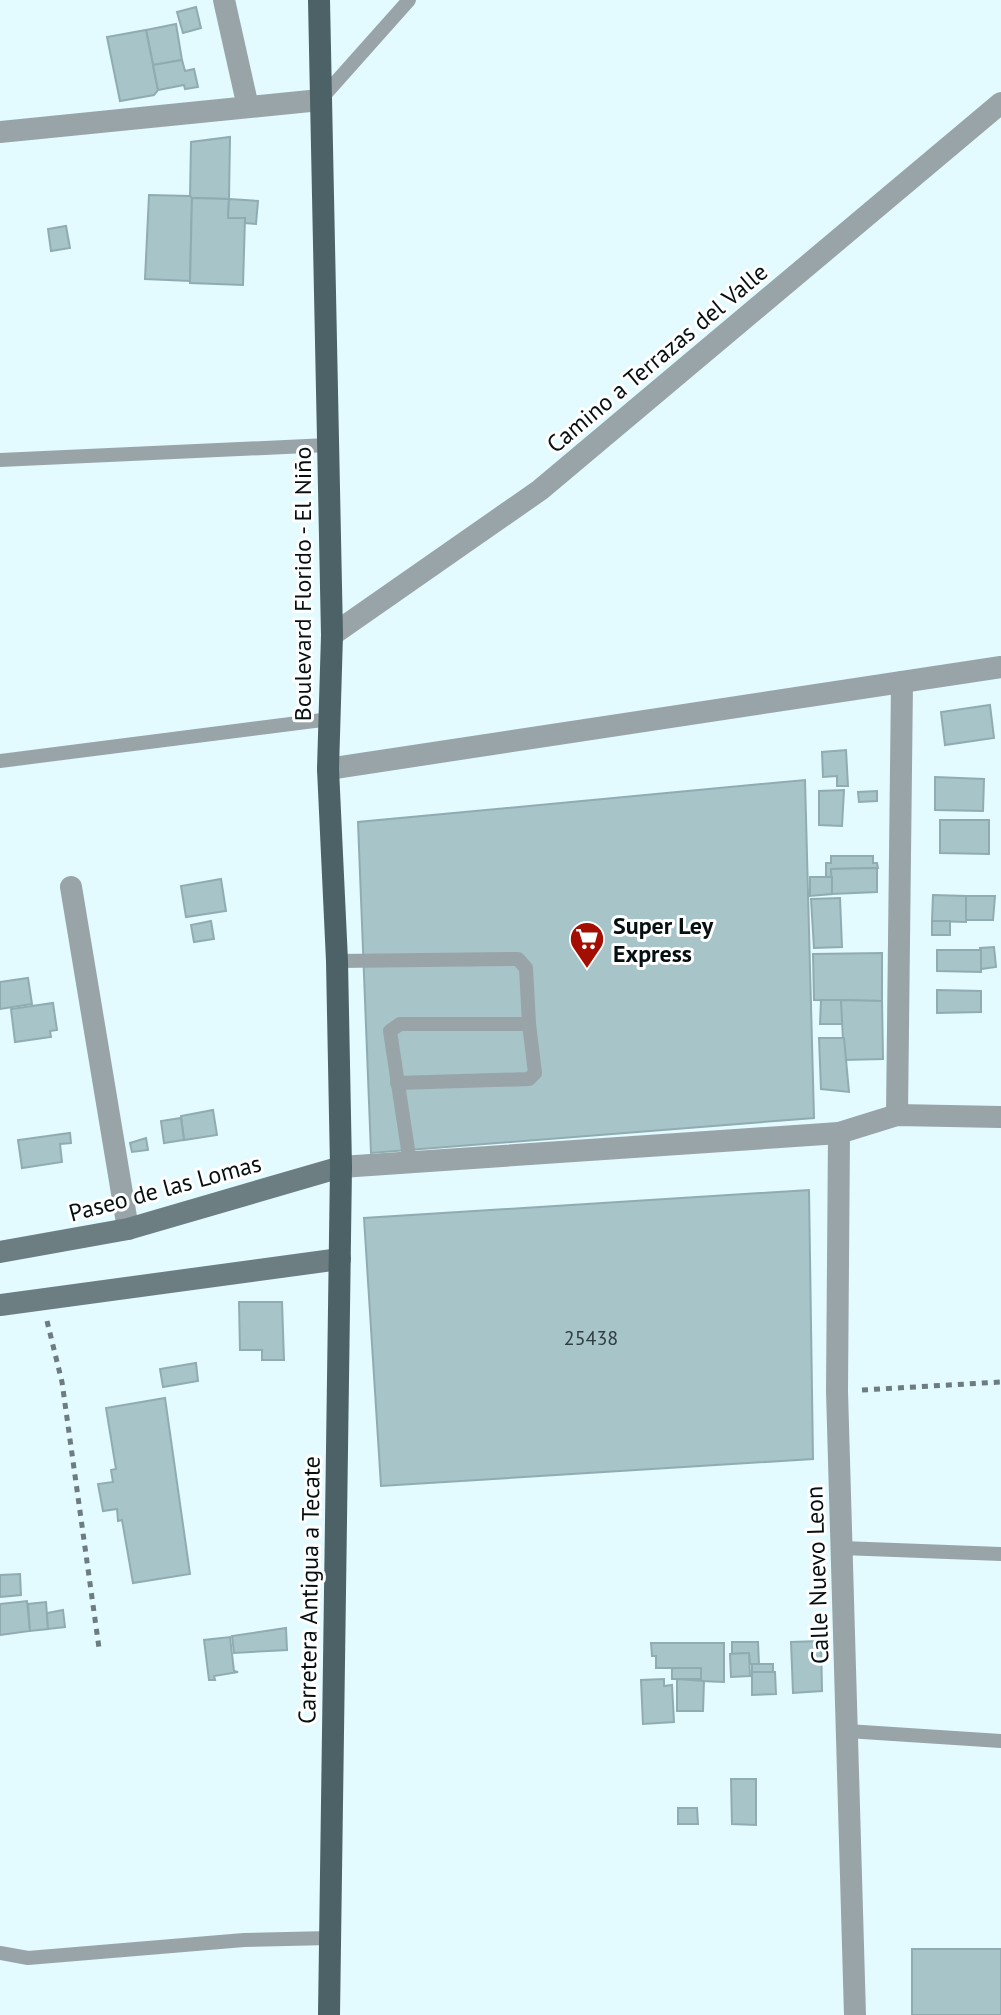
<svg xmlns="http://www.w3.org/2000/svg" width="1001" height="2015" viewBox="0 0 1001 2015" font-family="'PT Sans',sans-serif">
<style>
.building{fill:#a7c4c9;stroke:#90acb2;stroke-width:2}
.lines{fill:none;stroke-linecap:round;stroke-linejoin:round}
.path{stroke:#6c7c7f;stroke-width:5;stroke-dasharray:6 6;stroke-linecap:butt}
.service{stroke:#98a4a7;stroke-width:14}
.minor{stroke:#98a4a7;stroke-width:22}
.tertiary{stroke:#98a4a7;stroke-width:22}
.secondary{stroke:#6c7e81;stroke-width:22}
.primary{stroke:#4d6267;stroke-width:22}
.labels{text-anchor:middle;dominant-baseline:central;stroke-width:6;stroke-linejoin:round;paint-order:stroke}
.number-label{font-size:20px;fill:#2e3d40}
.street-label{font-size:24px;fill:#061012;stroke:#fff}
.poi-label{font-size:24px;font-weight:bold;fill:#061012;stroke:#fff;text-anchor:start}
</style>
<rect width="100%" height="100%" fill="#e3faff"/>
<g class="building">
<path d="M196 7 201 28 183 33 177 12Z"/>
<path d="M176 24 182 60 153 65 146 30Z"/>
<path d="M146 30 158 90 154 95 120 101 107 37Z"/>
<path d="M182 60 185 71 194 69 198 87 185 89 184 85 158 90 153 65Z"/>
<path d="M230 137 229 199 190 198 191 142Z"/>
<path d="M149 195 190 196 192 198 190 281 145 279Z"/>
<path d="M192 198 229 199 228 218H245L243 285 190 283Z"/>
<path d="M229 199 258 201 256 224 245 223V218H228Z"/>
<path d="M66 226 70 248 51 251 48 229Z"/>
<path d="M990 705 994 738 945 745 941 712Z"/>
<path d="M846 750 848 786H837V776L823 777 822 752Z"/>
<path d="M935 777 984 779 983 811 935 810Z"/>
<path d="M805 780 814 1118 371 1153 358 822Z"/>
<path d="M844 790 842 826 819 825V791Z"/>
<path d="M877 791V801L859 802 858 792Z"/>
<path d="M940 820H989V854L940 853Z"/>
<path d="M831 856H873V863H877L878 868 831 869 832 877H826V863H831Z"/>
<path d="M877 868V892L832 894 831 869Z"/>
<path d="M810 877H832V894L810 896Z"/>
<path d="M221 879 226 911 186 917 181 886Z"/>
<path d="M933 895 966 896V922L932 921Z"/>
<path d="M966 896H995L993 920H966Z"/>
<path d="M840 898 842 947 814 948 811 899Z"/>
<path d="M211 921 214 939 194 942 191 925Z"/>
<rect x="932" y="921" width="18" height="14"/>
<path d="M994 947 996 967 981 969 980 948Z"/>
<path d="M937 950H981V972L937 971Z"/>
<path d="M882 953V1001L814 1000 813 954Z"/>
<path d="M28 978 32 1004 0 1009V982Z"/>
<path d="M937 990 981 991V1012L937 1013Z"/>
<path d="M821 1000H841L844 1024H820Z"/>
<path d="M841 1000 882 1001 883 1059 844 1060Z"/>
<path d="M53 1003 57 1030 50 1031 51 1037 15 1042 11 1009Z"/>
<path d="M819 1038H844L849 1092 821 1089Z"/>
<path d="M213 1110 217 1135 184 1140 181 1116Z"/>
<path d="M181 1118 184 1140 164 1143 161 1121Z"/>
<path d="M70 1133 71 1143 60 1144 62 1162 22 1168 18 1140Z"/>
<path d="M146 1138 148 1150 132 1152 130 1143Z"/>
<path d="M809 1190 813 1459 381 1486 364 1218Z"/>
<path d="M239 1302H282L284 1360H262V1350H240Z"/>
<path d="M196 1363 198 1381 163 1387 160 1369Z"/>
<path d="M165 1398 190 1574 133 1583 122 1520 118 1521 117 1509 103 1511 98 1484 113 1482 111 1470 116 1469 106 1408Z"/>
<path d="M20 1574 21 1595 0 1597V1575Z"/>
<path d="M27 1601 30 1631 0 1635V1604Z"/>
<path d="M46 1602 48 1629 30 1631 28 1604Z"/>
<path d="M63 1610 65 1627 48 1629 47 1613Z"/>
<path d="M286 1628 287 1650 234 1653 232 1636Z"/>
<path d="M230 1637 234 1671 238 1672 214 1676 215 1680H209L204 1640Z"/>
<path d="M821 1641 822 1691 793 1693 791 1642Z"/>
<path d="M732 1642H758L759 1664H750L749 1653 732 1654Z"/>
<path d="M651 1643H724V1682L701 1681V1668H656V1656H652Z"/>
<path d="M749 1653 750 1676 731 1677 730 1654Z"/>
<rect x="752" y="1664" width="21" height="8"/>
<rect x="672" y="1668" width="29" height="11"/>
<path d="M752 1672H775L776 1694 752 1695Z"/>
<path d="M664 1679V1686L672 1685 674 1722 643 1724 641 1680Z"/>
<path d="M677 1679 704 1681 703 1711H677Z"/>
<path d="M731 1779H756V1825L732 1824Z"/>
<path d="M678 1808H697L698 1824H678Z"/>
<rect x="912" y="1949" width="89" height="66"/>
</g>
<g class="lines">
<g class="path">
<path d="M47 1321 62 1382 99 1648"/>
<path d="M862 1390 1001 1382"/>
</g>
<g class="service">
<path d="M320 100 409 0"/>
<path d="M0 460 328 445"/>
<path d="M0 761 330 719"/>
<path d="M337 961 518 959 526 968 529 1024H400L390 1031 410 1163"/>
<path d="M397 1083 529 1079 535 1073 529 1024"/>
<path d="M842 1548 1001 1554"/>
<path d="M847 1731 1001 1741"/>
<path d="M0 1953 28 1958 244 1940 330 1938"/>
</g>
<g class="minor">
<path d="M224 0 248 107"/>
<path d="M0 132 320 100"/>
<path d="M328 769 1001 667"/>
<path d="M71 887 128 1229"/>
<path d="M897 1115 902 682"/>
<path d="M839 1133 837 1391 855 2015"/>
<path d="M341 1167 839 1133 897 1115 1001 1117"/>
</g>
<path class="tertiary" d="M332 635 540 490 1001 103"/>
<g class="secondary">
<path d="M0 1252 128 1229 341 1167"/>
<path d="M0 1305 340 1259"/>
</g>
<path class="primary" d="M319 0 332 635 328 769 337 961 341 1167 329 2015"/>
</g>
<defs>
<symbol id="supermarket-pin" viewBox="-11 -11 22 30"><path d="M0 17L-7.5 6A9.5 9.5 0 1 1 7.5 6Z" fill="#a30e00" stroke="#fff"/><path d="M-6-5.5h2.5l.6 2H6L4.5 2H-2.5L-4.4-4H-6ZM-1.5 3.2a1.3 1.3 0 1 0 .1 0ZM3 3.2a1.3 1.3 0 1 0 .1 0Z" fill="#fff"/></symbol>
</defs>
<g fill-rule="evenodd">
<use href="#supermarket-pin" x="567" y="919" width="40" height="54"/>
</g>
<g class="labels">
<g class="number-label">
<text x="591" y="1338">25438</text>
</g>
<g class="street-label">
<text transform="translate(657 358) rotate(-40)">Camino a Terrazas del Valle</text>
<text transform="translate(302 584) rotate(-90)">Boulevard Florido - El Niño</text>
<text transform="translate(165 1188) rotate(-15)">Paseo de las Lomas</text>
<text transform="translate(817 1575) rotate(-92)">Calle Nuevo Leon</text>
<text transform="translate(309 1590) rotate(-89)">Carretera Antigua a Tecate</text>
</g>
<g class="poi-label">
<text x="613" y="925">Super Ley<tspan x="613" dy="28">Express</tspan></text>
</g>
</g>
</svg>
